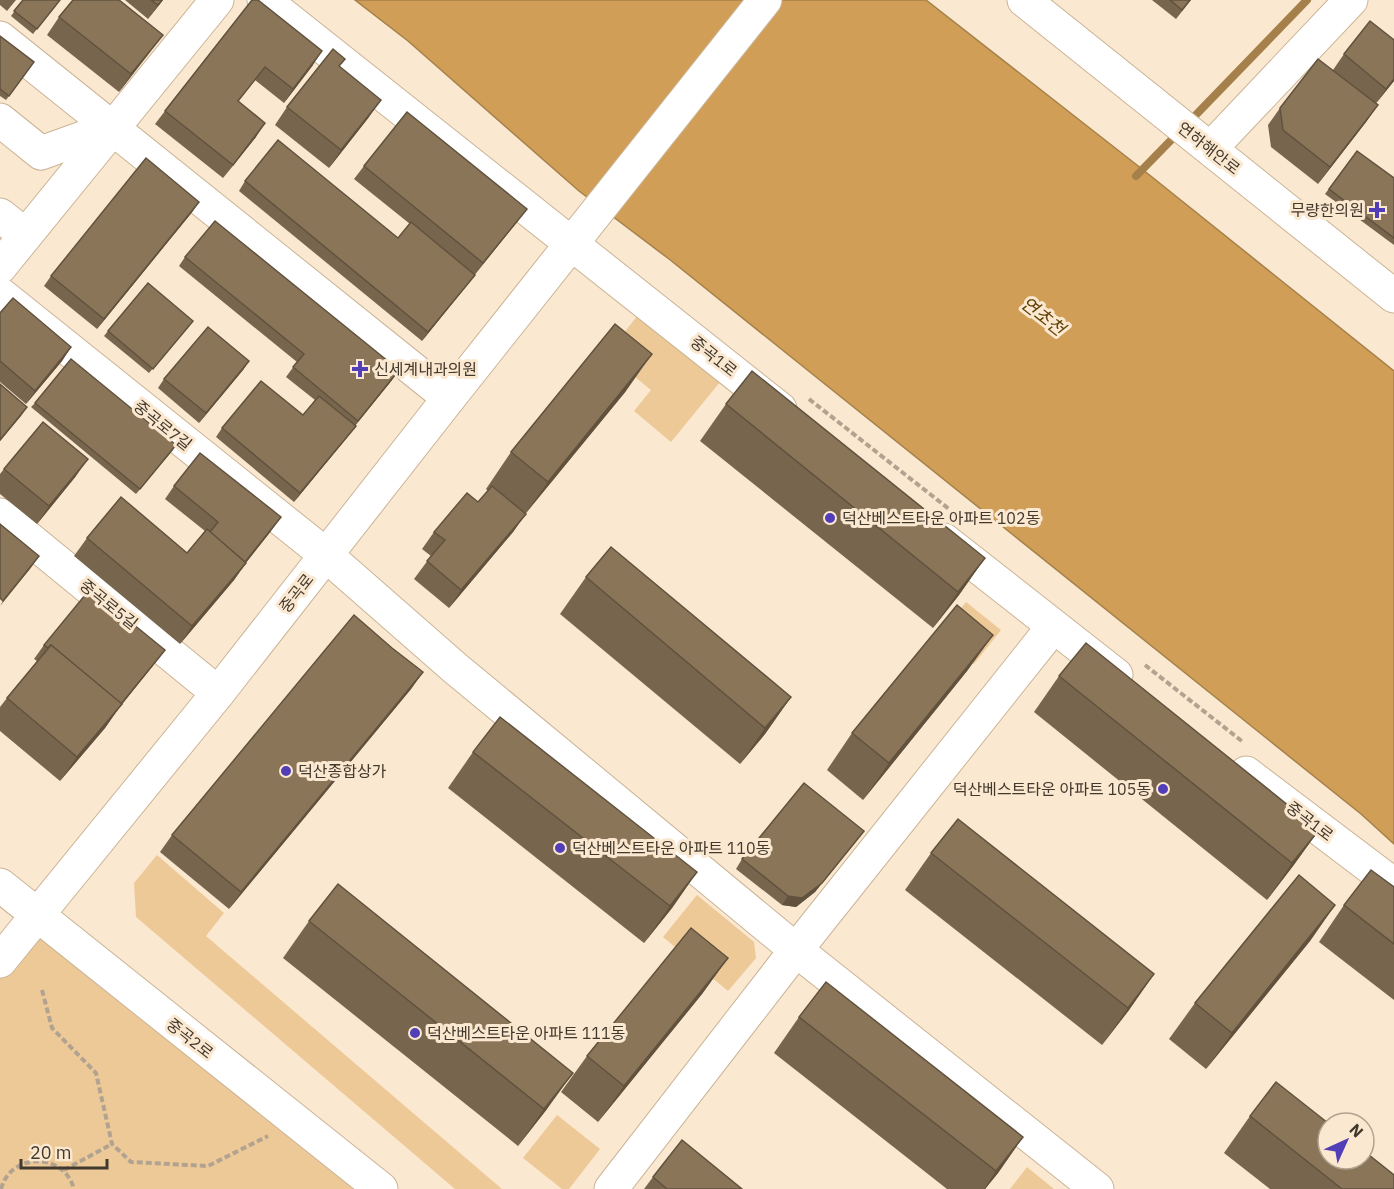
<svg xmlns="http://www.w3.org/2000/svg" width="1394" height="1189" viewBox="0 0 1394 1189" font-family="'IBM Plex Sans','Noto Sans KR',sans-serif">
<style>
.green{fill:#eec998}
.water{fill:#d09e56;stroke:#a5804a;stroke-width:1.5}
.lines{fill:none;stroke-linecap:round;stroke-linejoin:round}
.stream{stroke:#a5804a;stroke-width:8}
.minor-casing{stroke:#cbb496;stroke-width:35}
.path{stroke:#b2a390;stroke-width:4;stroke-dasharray:6 3;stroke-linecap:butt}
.minor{stroke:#fff;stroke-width:33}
.wall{fill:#78654d}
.shaded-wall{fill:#61523e}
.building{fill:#8b7559;stroke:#61523e;stroke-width:1.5}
.poi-dot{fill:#523eb6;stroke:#fbe8d0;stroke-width:2}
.labels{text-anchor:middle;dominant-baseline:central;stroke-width:6;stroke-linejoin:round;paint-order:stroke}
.street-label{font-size:16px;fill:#42392d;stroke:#fbe8d0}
.poi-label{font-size:16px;fill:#42392d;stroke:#fbe8d0;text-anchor:start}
.water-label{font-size:18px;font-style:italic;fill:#614004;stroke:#fbe8d0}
</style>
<rect width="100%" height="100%" fill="#fbe8d0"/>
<g class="green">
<path d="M638 315 720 382 671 442 634 411 651 390 607 354Z"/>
<path d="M966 602 1001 630 974 664 939 636Z"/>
<path d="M157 855 224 913 206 936 502 1189H455L136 917 134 883Z"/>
<path d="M697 895 754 942 756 958 728 991 663 937Z"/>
<path d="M37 916 381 1189H0V961Z"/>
<path d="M557 1115 600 1149 569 1189H562L523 1158Z"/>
<path d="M1027 1167 1054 1189H1010Z"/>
</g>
<path class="water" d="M355 0H926L1142 169 1394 371V844L1361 814 669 259 579 191 408 41Z"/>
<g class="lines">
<g class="stream">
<path d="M1188 123 1307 0"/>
<path d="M1136 176 1179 132"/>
</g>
<defs>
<g id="minor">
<path d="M264 0 780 409"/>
<path d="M1024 0 1394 296"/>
<path d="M0 38 449 398"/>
<path d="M0 120 41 153 113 127"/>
<path d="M1211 148 1351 0"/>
<path d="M0 215 25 235"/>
<path d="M0 267 217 0"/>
<path d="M0 294 326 555 455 668 796 950 1097 1189"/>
<path d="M0 515 218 693"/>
<path d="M944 540 1116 675"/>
<path d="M1246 773 1394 885"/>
<path d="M0 885 381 1189"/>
<path d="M0 961 218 693 449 398 765 0"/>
<path d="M611 1189 796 950 1053 627"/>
</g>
</defs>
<use href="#minor" class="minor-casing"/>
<g class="path">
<path d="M809 399 949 509"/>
<path d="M1145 665 1243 742"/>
<path d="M42 990 52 1028 96 1073 112 1144 131 1162 208 1166 268 1136"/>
<path d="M64 1170 112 1144"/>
<path d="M1 1189C11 1152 64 1152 74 1189"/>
</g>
<use href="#minor" class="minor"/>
</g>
<g class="wall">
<path d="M0 0H16L7 11 0 5Z"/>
<path d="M23 0H60L33 34 11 16Z"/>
<path d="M125 0H163L148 19Z"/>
<path d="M252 0 313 65 284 103 255 80 238 101 256 137 223 178 155 124 165 111Z"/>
<path d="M1152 0H1191L1176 19Z"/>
<path d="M59 17 150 52 119 92 47 35Z"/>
<path d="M0 36 34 62 6 100 0 96Z"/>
<path d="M1344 54 1394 81 1376 103 1378 105 1366 122 1318 184 1271 147 1268 125 1280 108 1333 70Z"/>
<path d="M339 66 369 117 329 168 275 125 287 107Z"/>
<path d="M1357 151 1394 178V245L1325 194Z"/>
<path d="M364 166 517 222 422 341 239 191 245 181 398 238 410 224 354 179Z"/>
<path d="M193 211 97 329 44 286 51 276Z"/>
<path d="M185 257 392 380 355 426H356L349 435 294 502 216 437 222 428 303 415 315 400 286 377 297 362 179 266Z"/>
<path d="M0 313 71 347 62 361 26 404 0 382Z"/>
<path d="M190 325 149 373 104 336 108 331Z"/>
<path d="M249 361 243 370 199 423 158 388 164 379Z"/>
<path d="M626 391 525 514 513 532 449 608 414 579 431 556 422 549 434 532 478 502 488 491 486 489 511 452Z"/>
<path d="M35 403 173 450 136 494 31 407Z"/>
<path d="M726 404 985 558 959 595 933 628 700 441Z"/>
<path d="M4 469 76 476 37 524 0 494V474Z"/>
<path d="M174 486 271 531 246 563 234 580 180 644 74 556 87 538 187 553 205 531 165 499Z"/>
<path d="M586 577 791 697 765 734 740 764 560 614Z"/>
<path d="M993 635 967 671 863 800 827 770 852 733Z"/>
<path d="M44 645 165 650 155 663 119 708 105 728 60 781 0 731V707L7 698 37 661 34 659Z"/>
<path d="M392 648 423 672 411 689 229 909 160 852 172 835Z"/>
<path d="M1059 676 1319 830 1293 866 1267 900 1034 712Z"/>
<path d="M473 752 697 872 672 908 644 943 448 788Z"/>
<path d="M857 840 815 892 796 907 782 905 736 869 742 859Z"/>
<path d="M931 853 1154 974 1129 1010 1102 1045 905 890Z"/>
<path d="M1394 887V1000L1319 942 1344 905Z"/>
<path d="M1335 905 1310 941 1206 1069 1169 1039 1195 1003Z"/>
<path d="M309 921 547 1109 518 1146 283 958Z"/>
<path d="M728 958 702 994 598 1122 561 1092 587 1056Z"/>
<path d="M799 1017 1023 1137 998 1173 985 1189H947L774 1053Z"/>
<path d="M1250 1116 1394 1189H1270L1224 1153Z"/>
<path d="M653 1177 742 1189H644Z"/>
</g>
<g class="shaded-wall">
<path d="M162 0H163L148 19 158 5Z"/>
<path d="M163 35 150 52 119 92 131 74Z"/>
<path d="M322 51 313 65 284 103 293 89Z"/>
<path d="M1394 79V81L1374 106 1386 89Z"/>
<path d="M381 100 369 117 329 168 341 150Z"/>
<path d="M1378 105 1366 122 1318 184 1330 167Z"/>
<path d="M265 123 256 137 223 178 233 165Z"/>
<path d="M199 202 193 211 97 329 104 319Z"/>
<path d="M527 209 517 222 473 276 483 263Z"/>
<path d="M475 275 468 284 422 341 428 332Z"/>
<path d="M71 347 62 361 26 404 35 391Z"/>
<path d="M652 354 626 391 522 518 548 482Z"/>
<path d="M249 361 243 370 199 423 206 413Z"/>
<path d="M399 370 392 380 351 430 358 421Z"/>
<path d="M27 407 21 416 0 441V440Z"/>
<path d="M356 426 349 435 294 502 300 493Z"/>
<path d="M88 459 76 476 37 524 49 506Z"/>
<path d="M526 514 513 532 449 608 461 590Z"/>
<path d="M281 517 271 531 236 575 246 563 234 580 180 644 192 626Z"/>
<path d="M39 556 30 569 0 606 3 601Z"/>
<path d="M985 558 959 595 933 628 958 592Z"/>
<path d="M993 635 967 671 863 800 889 763Z"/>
<path d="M165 650 155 663 119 708 105 728 60 781 77 757Z"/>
<path d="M423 672 411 689 229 909 241 892Z"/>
<path d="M791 697 765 734 740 764 765 728Z"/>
<path d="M1319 830 1293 866 1267 900 1292 863Z"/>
<path d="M864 831 815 892 796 907 782 905 788 896Z"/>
<path d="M697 872 672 908 644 943 670 906Z"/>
<path d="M1335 905 1310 941 1206 1069 1232 1033Z"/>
<path d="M728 958 702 994 598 1122 624 1086Z"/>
<path d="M1154 974 1129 1010 1102 1045 1128 1008Z"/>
<path d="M573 1073 547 1109 518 1146 544 1109Z"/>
<path d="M1023 1137 998 1173 985 1189H984L996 1171Z"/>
</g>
<g class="building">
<path d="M23 0H60L37 29 14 11Z"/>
<path d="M73 0H119L163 35 131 74 59 17Z"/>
<path d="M151 0H162L158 5Z"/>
<path d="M252 0H258L322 51 293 89 265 67 238 101 265 123 233 165 165 111Z"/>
<path d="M1170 0H1190L1182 10Z"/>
<path d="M1370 21 1394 40V79L1386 89 1344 54Z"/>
<path d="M0 36 34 62 9 96 0 89Z"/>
<path d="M333 49 345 59 339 66 381 100 341 150 287 107Z"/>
<path d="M1318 59 1378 105 1330 167 1283 130 1280 108Z"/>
<path d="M407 112 527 209 483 263 364 166Z"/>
<path d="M278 140 398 238 411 222 475 275 428 332 245 181Z"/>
<path d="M1357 151 1394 178V238L1329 189Z"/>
<path d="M146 158 199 202 104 319 51 276Z"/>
<path d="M215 221 399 370 358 421 293 367 304 354 185 257Z"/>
<path d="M148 283 193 321 153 369 108 331Z"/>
<path d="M13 298 71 347 35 391 0 361V313Z"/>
<path d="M615 324 652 354 548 482 511 452Z"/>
<path d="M208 327 249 361 206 413 164 379Z"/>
<path d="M71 359 176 445 140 489 35 403Z"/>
<path d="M752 371 985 558 958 592 726 404Z"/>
<path d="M261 381 303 415 319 396 356 426 300 493 222 428Z"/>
<path d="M0 384 27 407 0 440Z"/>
<path d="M43 422 88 459 49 506 4 469Z"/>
<path d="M200 453 281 517 245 562 210 532 218 522 174 486Z"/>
<path d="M492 486 526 514 461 590 427 561 445 540 434 532 467 493 478 502Z"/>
<path d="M121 497 187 553 207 529 246 563 192 626 87 538Z"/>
<path d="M0 524 39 556 3 601 0 598Z"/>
<path d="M611 547 791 697 765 728 586 577Z"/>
<path d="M90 589 165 650 121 704 51 645 48 648 44 645Z"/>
<path d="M957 605 993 635 889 763 852 733Z"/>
<path d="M354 615 392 648 423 672 241 892 172 835Z"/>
<path d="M1086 643 1319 830 1292 863 1059 676Z"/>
<path d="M51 645 122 704 77 757 7 698Z"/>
<path d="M500 717 697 872 670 906 473 752Z"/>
<path d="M804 783 864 831 822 883 802 898 788 896 742 859Z"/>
<path d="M958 819 1154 974 1128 1008 931 853Z"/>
<path d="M1371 870 1394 887V944L1344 905Z"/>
<path d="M1299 875 1335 905 1232 1033 1195 1003Z"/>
<path d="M338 884 573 1073 544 1109 309 921Z"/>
<path d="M691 928 728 958 624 1086 587 1056Z"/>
<path d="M826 982 1023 1137 996 1171 799 1017Z"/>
<path d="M1276 1082 1328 1123V1159H1364V1151L1394 1175V1189H1342L1250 1116Z"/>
<path d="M682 1140 742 1189H667L653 1177Z"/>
</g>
<g class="poi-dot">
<path d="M1374 201h6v6h6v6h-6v6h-6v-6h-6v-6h6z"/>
<path d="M357 360h6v6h6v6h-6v6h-6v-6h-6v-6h6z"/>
<circle cx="830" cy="518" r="6"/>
<circle cx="286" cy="771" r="6"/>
<circle cx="1163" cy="789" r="6"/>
<circle cx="560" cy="848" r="6"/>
<circle cx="415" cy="1033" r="6"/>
</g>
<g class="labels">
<g class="street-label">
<text transform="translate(1209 148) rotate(38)">연하해안로</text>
<text transform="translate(714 356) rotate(39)">중곡1로</text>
<text transform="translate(163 425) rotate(39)">중곡로7길</text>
<text transform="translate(296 593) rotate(-52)">중곡로</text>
<text transform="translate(109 604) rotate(39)">중곡로5길</text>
<text transform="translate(1310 821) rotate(37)">중곡1로</text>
<text transform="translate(190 1038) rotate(38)">중곡2로</text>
</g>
<g class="poi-label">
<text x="1364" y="210" text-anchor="end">무량한의원</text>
<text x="374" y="369">신세계내과의원</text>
<text x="842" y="518">덕산베스트타운 아파트 102동</text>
<text x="298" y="771">덕산종합상가</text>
<text x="1151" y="789" text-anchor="end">덕산베스트타운 아파트 105동</text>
<text x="572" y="848">덕산베스트타운 아파트 110동</text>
<text x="427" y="1033">덕산베스트타운 아파트 111동</text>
</g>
<g class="water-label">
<text transform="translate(1043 316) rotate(38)">연초천</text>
</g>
</g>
<g transform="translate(1346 1141) rotate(45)"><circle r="28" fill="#fbe8d0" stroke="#b1a28f" stroke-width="1.5"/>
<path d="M0-4.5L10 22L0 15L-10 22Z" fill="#523eb6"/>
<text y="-9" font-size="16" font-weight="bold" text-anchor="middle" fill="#42392d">N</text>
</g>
<path d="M21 1159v9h86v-9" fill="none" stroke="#42392d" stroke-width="3"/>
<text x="30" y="1159" font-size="18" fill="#42392d" stroke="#fbe8d0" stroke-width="4.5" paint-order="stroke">20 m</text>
</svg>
